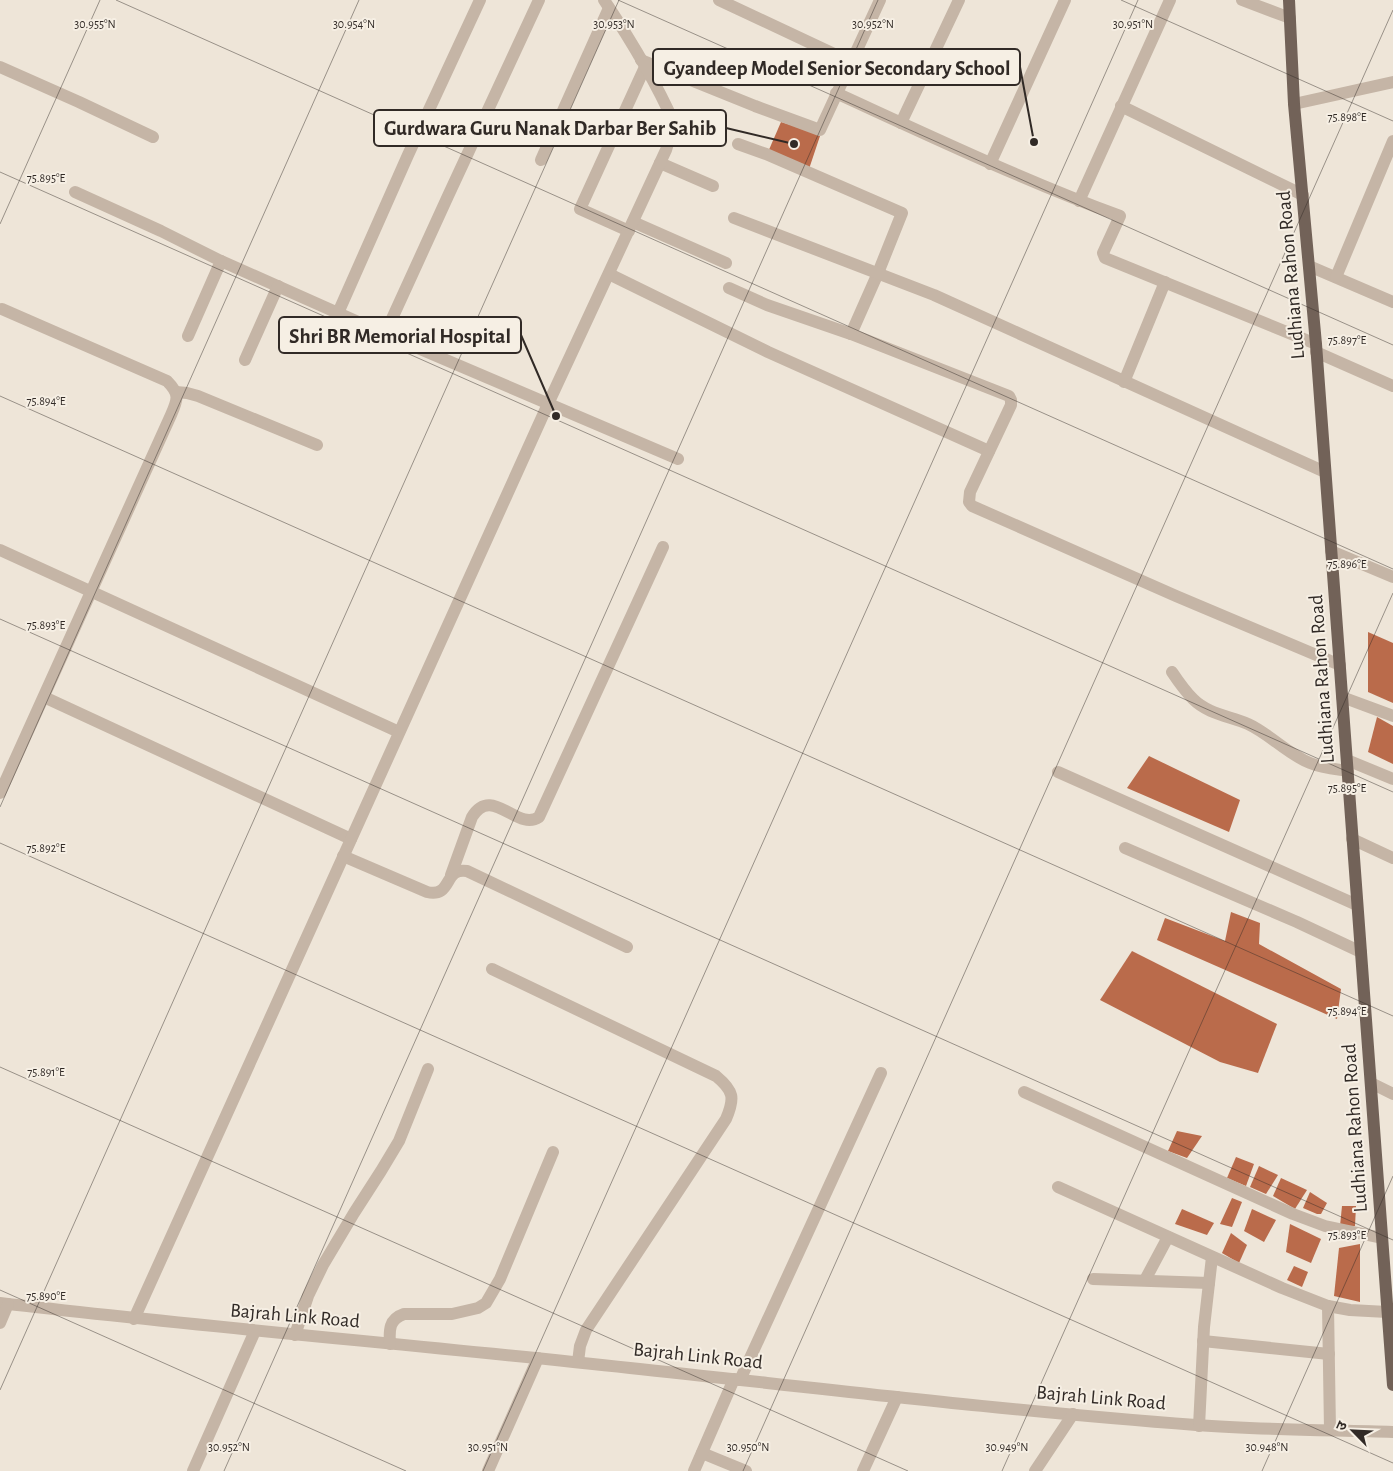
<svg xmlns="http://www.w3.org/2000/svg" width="1393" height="1471" viewBox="0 0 1393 1471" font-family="'Alegreya Sans','Noto Sans Devanagari',sans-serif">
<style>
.building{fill:#ba6b4b}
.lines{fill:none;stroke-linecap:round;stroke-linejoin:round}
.minor{stroke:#c5b5a6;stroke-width:12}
.major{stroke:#726258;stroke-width:12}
.ticks{fill:none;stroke:#312a26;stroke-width:1;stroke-opacity:0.45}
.labels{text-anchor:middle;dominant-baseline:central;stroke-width:4;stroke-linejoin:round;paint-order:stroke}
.street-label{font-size:20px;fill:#312a26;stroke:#f6efe4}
.ticks-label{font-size:12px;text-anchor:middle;fill:#312a26;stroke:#f6efe4;stroke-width:4;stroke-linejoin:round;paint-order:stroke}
.leader{fill:none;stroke:#312a26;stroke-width:2}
.callout-dot{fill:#312a26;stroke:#f6efe4;stroke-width:2}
.callout{fill:#f6efe4;stroke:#312a26;stroke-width:2}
.callout-label{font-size:21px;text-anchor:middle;font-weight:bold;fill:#312a26}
</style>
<rect width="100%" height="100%" fill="#eee5d8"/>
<g class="building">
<path d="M781 122 818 133 820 136 809 169 768 152Z"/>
<path d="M1368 632 1393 643V703L1368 692Z"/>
<path d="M1377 717 1393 726V764L1368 752Z"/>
<path d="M1149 756 1240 800 1229 832 1127 788Z"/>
<path d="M1231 912 1260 923 1259 944 1341 989 1337 1019 1157 940 1165 918 1225 941Z"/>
<path d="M1132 951 1277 1024 1258 1073 1220 1062 1100 1000Z"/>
<path d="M1177 1131 1202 1136 1187 1158 1168 1151Z"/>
<path d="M1236 1157 1254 1164 1246 1186 1227 1178Z"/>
<path d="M1259 1166 1278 1175 1266 1194 1250 1187Z"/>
<path d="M1281 1178 1307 1190 1295 1209 1273 1196Z"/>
<path d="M1310 1192 1327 1203 1321 1214H1317L1303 1208Z"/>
<path d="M1232 1198 1242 1202 1232 1227 1220 1224Z"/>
<path d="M1342 1206H1356L1355 1226H1340Z"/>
<path d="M1182 1209 1214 1223 1207 1235 1175 1224Z"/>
<path d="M1252 1209 1276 1220 1264 1242 1244 1231Z"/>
<path d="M1290 1224 1321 1239 1311 1263 1286 1252Z"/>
<path d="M1231 1233 1247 1245 1239 1263 1222 1253Z"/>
<path d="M1360 1244V1302L1334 1296 1339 1248Z"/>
<path d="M1294 1266 1308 1272 1302 1287 1287 1280Z"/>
</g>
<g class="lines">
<g class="minor">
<path d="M719 0 851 62"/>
<path d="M1242 0 1290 18"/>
<path d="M641 60 755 106 820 130 880 0"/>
<path d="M0 67 79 102 153 137"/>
<path d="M836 93C930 136 1023 180 1120 216L1103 253 1105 258 1316 344"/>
<path d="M1294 104 1393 82"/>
<path d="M1121 106 1303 195"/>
<path d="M901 123 959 0"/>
<path d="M738 144 766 154 902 213 878 273 851 334"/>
<path d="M541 160 609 8"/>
<path d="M660 163 713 186"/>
<path d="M990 164 1065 0"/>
<path d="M75 192 161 231 221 261 385 334 678 459"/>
<path d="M1079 201 1170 0"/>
<path d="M734 218 934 295 1325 472"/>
<path d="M633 222 726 263"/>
<path d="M629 231 580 209 645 67"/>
<path d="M1309 266 1393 302"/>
<path d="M609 274 768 352 989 451"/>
<path d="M1336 277 1393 141"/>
<path d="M729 288 767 305 851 334 1009 396 1011 400V405L970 492 969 502 972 506 1176 596 1340 665"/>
<path d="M338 313 408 155 480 0"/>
<path d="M385 334 448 196 539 0"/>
<path d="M188 336 221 261"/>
<path d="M1316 352 1393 386"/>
<path d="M245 360 278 286"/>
<path d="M1124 382 1165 282"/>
<path d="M176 392 187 393 198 396 317 445"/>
<path d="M0 550 399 732"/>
<path d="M1331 551 1393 577"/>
<path d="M1172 672C1178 681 1185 691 1193 699 1208 714 1229 716 1248 724 1270 734 1287 754 1310 763 1322 768 1335 769 1348 771"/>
<path d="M44 697 351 839"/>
<path d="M1342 697 1393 716"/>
<path d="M1347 760 1393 779"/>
<path d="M1058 772 1357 905"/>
<path d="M0 793 171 415C178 399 180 394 167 381L2 309"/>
<path d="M1352 839 1393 858"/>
<path d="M1125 848 1297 922 1361 952"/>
<path d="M343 856 427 892C453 898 443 867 467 871L627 947"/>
<path d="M451 875 472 817C492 784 517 832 539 817L663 547"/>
<path d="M492 969 716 1076C734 1091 735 1098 726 1119L586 1330 580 1346 578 1362"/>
<path d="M1371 1083 1393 1094"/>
<path d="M1024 1092 1293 1214 1325 1226 1382 1238"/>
<path d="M1058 1187 1282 1288 1328 1306 1350 1310 1387 1312"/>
<path d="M1093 1279 1209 1283"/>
<path d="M1145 1280 1168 1237"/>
<path d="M0 1303C210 1328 420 1345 630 1368 818 1388 1007 1411 1196 1425 1261 1430 1328 1430 1393 1432"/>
<path d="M1328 1306 1330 1430"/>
<path d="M134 1319 548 404 666 150 674 123C655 80 630 39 604 0"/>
<path d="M0 1323 8 1304"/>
<path d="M295 1335 308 1296 323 1265 354 1213 381 1171 399 1141 428 1069"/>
<path d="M1203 1341 1329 1354"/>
<path d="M390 1344C389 1330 389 1319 404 1314H452L478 1308 486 1303 500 1279 553 1152"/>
<path d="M740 1380 881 1073"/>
<path d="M1199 1426 1204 1327 1212 1257"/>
<path d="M702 1453 746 1471"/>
<path d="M193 1471 255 1331"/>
<path d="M488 1471 538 1358"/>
<path d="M694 1471 734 1379"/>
<path d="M863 1471 897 1397"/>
<path d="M1035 1471 1073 1414"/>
</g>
<path class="major" d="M1289 0 1294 104 1316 344 1393 1385"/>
</g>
<path class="ticks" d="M116 0 1393 569M618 0 1393 345M1121 0 1393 121M0 172 1393 792M0 224 100 0M0 396 1393 1016M0 619 1393 1240M0 807 359 0M0 843 1393 1463M0 1067 908 1471M0 1290 406 1471M0 1390 619 0M224 1471 878 0M483 1471 1138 0M743 1471 1393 10M1002 1471 1393 593M1262 1471 1393 1176"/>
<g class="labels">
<g class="street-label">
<text transform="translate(1291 275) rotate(-95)">Ludhiana Rahon Road</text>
<text transform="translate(1322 679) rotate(-94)">Ludhiana Rahon Road</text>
<text transform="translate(1355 1128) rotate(-94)">Ludhiana Rahon Road</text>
<text transform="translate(295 1316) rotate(5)">Bajrah Link Road</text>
<text transform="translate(698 1356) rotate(6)">Bajrah Link Road</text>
<text transform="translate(1101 1398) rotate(5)">Bajrah Link Road</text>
</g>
</g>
<g class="ticks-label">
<text x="95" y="28">30.955°N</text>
<text x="354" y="28">30.954°N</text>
<text x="614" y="28">30.953°N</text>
<text x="873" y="28">30.952°N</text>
<text x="1133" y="28">30.951°N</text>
<text x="1347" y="121">75.898°E</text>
<text x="46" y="182">75.895°E</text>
<text x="1347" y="344">75.897°E</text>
<text x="46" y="405">75.894°E</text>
<text x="1347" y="568">75.896°E</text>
<text x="46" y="629">75.893°E</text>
<text x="1347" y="792">75.895°E</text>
<text x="46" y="852">75.892°E</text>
<text x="1347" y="1015">75.894°E</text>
<text x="46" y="1076">75.891°E</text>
<text x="1347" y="1239">75.893°E</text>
<text x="46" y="1300">75.890°E</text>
<text x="229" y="1451">30.952°N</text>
<text x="488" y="1451">30.951°N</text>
<text x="748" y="1451">30.950°N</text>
<text x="1007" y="1451">30.949°N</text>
<text x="1267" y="1451">30.948°N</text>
</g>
<path class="leader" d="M1034 142L1020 67M794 144L726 128M556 416L521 335"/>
<g class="callout-dot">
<circle cx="1034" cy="142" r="5"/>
<circle cx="794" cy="144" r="5"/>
<circle cx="556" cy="416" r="5"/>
</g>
<g class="callout">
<rect x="653" y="49" width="367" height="36" rx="5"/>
<rect x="374" y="110" width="352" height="36" rx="5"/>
<rect x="279" y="317" width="242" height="36" rx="5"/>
</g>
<g class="callout-label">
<text x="837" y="75">Gyandeep Model Senior Secondary School</text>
<text x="550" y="135">Gurdwara Guru Nanak Darbar Ber Sahib</text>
<text x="400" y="343">Shri BR Memorial Hospital</text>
</g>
<g transform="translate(1353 1431) rotate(294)" stroke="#f6efe4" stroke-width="4" paint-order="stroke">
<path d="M0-4L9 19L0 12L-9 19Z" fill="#312a26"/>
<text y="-8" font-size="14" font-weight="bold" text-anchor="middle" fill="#312a26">उ</text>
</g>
</svg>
